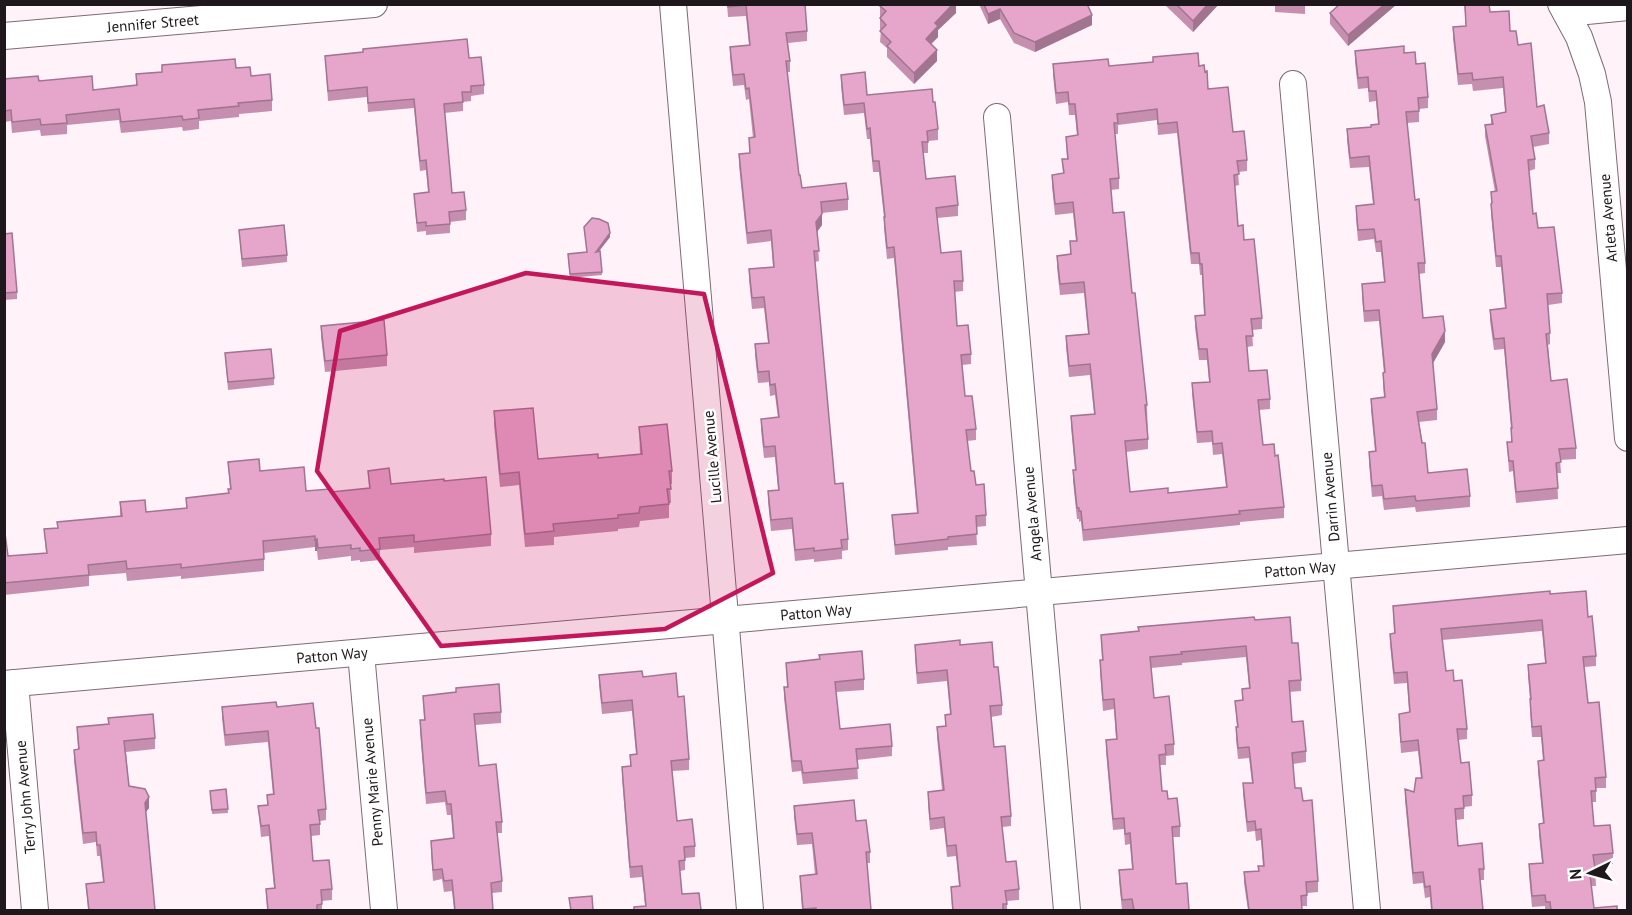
<svg xmlns="http://www.w3.org/2000/svg" width="1632" height="915" viewBox="0 0 1632 915" font-family="'PT Sans',sans-serif">
<style>
.lines{fill:none;stroke-linecap:round;stroke-linejoin:round}
.minor-casing{stroke:#7d6b75;stroke-width:28}
.minor{stroke:#fff;stroke-width:26}
.wall{fill:#c68faf;fill-rule:evenodd}
.shaded-wall{fill:#a1748f}
.building{fill:#e6a6cc;stroke:#a1748f;stroke-width:1.5;fill-rule:evenodd}
.marked{fill:#c2185b;fill-opacity:0.2;stroke:#c2185b;stroke-width:4.5;stroke-linejoin:round}
.labels{text-anchor:middle;dominant-baseline:central;stroke-width:5;stroke-linejoin:round;paint-order:stroke}
.street-label{font-size:15px;fill:#1e171b;stroke:#fff}
</style>
<rect width="100%" height="100%" fill="#fff2f9"/>
<g class="lines">
<defs>
<g id="minor">
<path d="M673 4 750 910"/>
<path d="M1561 4 1579 37 1592 74 1598 102 1628 438"/>
<path d="M1566 13 1628 7"/>
<path d="M4 36 374 4"/>
<path d="M1293 84 1367 910"/>
<path d="M997 117 1067 910"/>
<path d="M361 653 384 910"/>
<path d="M15 683 35 910"/>
<path d="M4 684 1628 540"/>
</g>
</defs>
<use href="#minor" class="minor-casing"/>
<use href="#minor" class="minor"/>
</g>
<g class="wall">
<path d="M727 4H805L807 31V41L788 43 790 61V72H787L799 175 802 188 848 199V210L822 213V225L817 232 819 261 815 262 835 484 848 539V550L842 551V559L814 562V559L795 561 792 529 771 531 768 502V491L778 490 775 457 764 458 761 430V419L778 418 775 395 770 396 769 382 758 383 755 355V344L768 343 764 308 752 309 749 280V269L773 267 771 241 747 244 739 165V154L750 153 749 138H753L749 99 746 100 744 85 733 86 730 57V47L749 45 746 16 728 17Z"/>
<path d="M956 4V13L938 30V37L931 44 937 61 914 84 887 57V48L880 42 881 30 880 29V6Z"/>
<path d="M979 4H1087L1092 25 1035 52 1014 43 1000 19 988 24Z"/>
<path d="M1164 4H1219L1193 32Z"/>
<path d="M1275 4H1305V14L1275 12Z"/>
<path d="M1397 4 1348 46 1330 24V13Z"/>
<path d="M1464 4H1489L1490 12 1510 31 1518 45 1537 107 1549 133V144L1533 147 1535 159V169L1529 171 1533 214 1562 293V303L1548 305 1550 333V344L1548 345 1551 381 1576 448V459L1560 460 1561 473H1557L1558 499 1516 503 1513 471 1509 472 1507 442H1511V428L1504 349 1494 350 1490 321V310L1505 309 1501 267H1496L1491 214V192H1495L1485 136V125L1491 124V115L1505 112 1503 88 1473 91 1472 84 1458 85 1453 38V27L1466 26Z"/>
<path d="M1355 51 1404 53 1416 64 1428 97V108L1419 109V122L1407 123 1415 200 1425 263V273L1419 274 1423 318 1445 342 1433 363 1437 409V420L1419 422 1428 473 1470 496V507L1416 512 1415 507 1384 510 1382 496 1372 497 1369 463V452L1375 451 1371 410V399L1384 398 1383 383V373H1384L1379 321 1364 322 1362 295V284L1384 282 1381 252H1376L1374 239 1358 241 1356 217V206L1373 204 1369 167 1350 168 1347 140V129L1371 127 1378 124 1376 101 1369 102 1368 88 1358 89 1355 62Z"/>
<path d="M325 56 469 58 484 85V94L471 96V101L463 102V111L444 113 452 193 466 210V220L450 222V233L426 235V231L417 232 414 194 428 192 426 170 420 171 414 108 368 112 367 97 328 101Z"/>
<path d="M1053 64 1109 66H1199L1205 72 1208 89 1247 160V171L1238 172 1239 185 1235 186 1238 226 1244 240 1262 318V329L1252 330 1253 346 1247 347 1249 371 1270 399V409L1259 410 1263 445 1275 456 1284 507V518L1240 522V525L1083 541 1081 521 1079 522V519H1077L1073 481V470H1075L1071 427V416L1094 414 1090 375 1069 377 1066 347V336L1088 334 1084 293 1060 295 1057 267V256L1070 255V241H1076L1073 213 1055 215 1052 186V175L1063 173 1062 159H1067L1066 137 1077 136 1075 115H1069L1068 102 1056 104 1053 75ZM1157 120 1158 135 1177 133 1191 264H1199L1200 275H1202L1204 315 1195 316V327L1199 360H1207L1209 382 1192 383V394L1197 443 1212 442 1213 455 1222 454 1226 487 1168 493 1130 492 1126 452 1148 449V439L1147 405 1132 293 1113 213 1111 190 1119 189V178L1115 134H1118V125Z"/>
<path d="M162 65 236 68 251 76 272 100V111L239 114V117L199 121V129L183 131 182 127 121 133 119 120 67 125V134L41 136 40 130 12 133 11 121 4 122V79L39 81 93 90 136 85V74L162 72Z"/>
<path d="M841 75 867 95 933 102 938 129V140L928 141V153H923L926 179 958 205V216L937 218 941 253 963 281V291L954 292 957 326 971 354V364L962 365 965 396 976 429V440L967 441 971 471 986 515V526L976 527 977 545 948 547V550L895 555 892 515 917 513 894 258 887 259 884 228V217L879 172H873L870 139H867L864 113 844 115 841 86Z"/>
<path d="M584 227 610 237 599 251H600L602 275 570 278 568 258 587 252Z"/>
<path d="M239 230 287 255V262L242 267Z"/>
<path d="M4 234 17 292V299L4 300Z"/>
<path d="M321 326 387 355V366L325 372 321 337Z"/>
<path d="M225 353 274 378V385L228 390Z"/>
<path d="M494 411 538 459 598 458 640 454 639 427 672 471V484H670L671 503H669V518L640 521 639 527 618 529V531L554 537V545L525 547 519 485 500 487 494 425Z"/>
<path d="M228 462 260 471 306 491 331 492 369 488 368 471 391 484 444 481 491 534V546L414 553V547L380 550V560L360 562V560L351 561V556L318 560 317 551H315V547L264 553V571L181 579V576L127 581 126 573 89 576V586L4 595V526L8 556 46 553 44 529 57 528 120 516V502L146 512 186 508V498L228 493 230 489Z"/>
<path d="M1550 594 1588 617 1596 656V666L1584 667 1588 703 1606 777V788H1596V802H1592L1594 826 1613 853V864L1595 866 1596 886H1591L1594 908 1617 910H1545V906L1532 907 1529 875V864L1542 863 1539 835V824H1543L1538 772V761L1543 760 1541 737H1532L1530 710V699L1528 676V665L1545 663 1542 631 1442 640 1446 671 1454 681 1467 729V739L1458 740 1461 763 1472 795V806L1464 807V819L1456 820 1458 846 1484 869V880H1480L1483 910H1431L1430 897 1425 898 1423 883 1413 884 1405 800V789L1414 792 1421 778 1418 751 1401 753 1399 724V714L1409 712 1407 683 1394 684 1390 644V634L1394 633 1393 606Z"/>
<path d="M1255 620 1292 643 1301 680V691L1289 692 1292 722 1306 751V762L1293 764 1295 788 1303 801 1318 881V892L1307 893V906H1302V910H1248L1244 883V872L1258 871V866H1263L1261 840 1256 841 1255 831 1247 832 1243 794V783H1252L1249 758 1238 759 1236 738V727H1237L1235 701 1242 700V689L1249 688 1246 657 1182 663V665L1151 668 1154 698 1174 744V755L1166 756V765H1160L1162 791 1168 799 1180 826V837H1172L1176 884 1189 910H1122L1119 881V870L1132 869 1130 844 1125 845 1124 829 1113 830 1106 751V740L1116 739 1114 709 1103 711 1100 671V660H1102L1101 635 1138 632V627Z"/>
<path d="M915 645H960L994 667 1002 705V715L991 717 994 747 1011 816V826L1002 827 1006 862 1019 889V900L1007 901V910H952L951 887 959 886 956 856 947 857 944 828 930 830 928 803V792L942 790 937 737V727L945 726V715L950 714 947 681 917 684 915 656Z"/>
<path d="M819 655 864 679V690L836 692 840 729 892 746V756L857 760 858 779 803 784 801 771 792 772 784 698V687H787L786 663 819 659Z"/>
<path d="M599 675 643 677 678 697 689 759V770L672 771 677 821 695 846V857L685 858V870L680 871 682 894 645 906 642 877 630 878 622 778V767L630 766V755L636 754 632 711 602 714 599 685Z"/>
<path d="M423 696 501 712V723L475 725 479 766 502 822V833H497L502 881V892L492 893 493 910H454L452 891 444 892 442 879 433 881 431 852V841L453 838 451 815H447L445 802 426 804 420 731V720H424Z"/>
<path d="M222 707H277L326 809V820L320 821V835L311 836 313 861 332 889V900L322 901V910H267L266 889 274 888 269 836 261 837 258 806 267 805V795H273L268 742 225 746 222 718Z"/>
<path d="M108 718 155 738V749L126 752 129 786 149 808 146 812 155 910H88L86 884 103 882 100 856H97L96 842 83 844 74 761V750L78 749 77 727 108 724Z"/>
<path d="M226 789 228 813 212 814 210 791Z"/>
<path d="M794 806 856 821 870 852V863H867L871 910H802L800 876 815 875 812 844 797 845 794 817Z"/>
</g>
<g class="shaded-wall">
<path d="M953 4H956V13L938 30V37L926 49V39L935 23Z"/>
<path d="M1208 4H1219L1193 32V21Z"/>
<path d="M1385 4H1397L1348 46V35Z"/>
<path d="M1000 9V19L988 24V14Z"/>
<path d="M1092 15V25L1035 52V42Z"/>
<path d="M937 50V61L914 84V73Z"/>
<path d="M822 214V225L816 233V222Z"/>
<path d="M610 233V237L596 255V252Z"/>
<path d="M1445 331V342L1432 365V354Z"/>
<path d="M317 539V551H315V540Z"/>
<path d="M149 797V808L145 813V803Z"/>
</g>
<g class="building">
<path d="M728 4H805L807 31 786 33 790 61H786L799 175H800L802 188 846 183 848 199 821 202 822 214 816 222 819 251H814L835 484 843 483 848 539 841 540 842 548 814 551V548L795 550 792 518 771 520 768 491 779 490 775 446 764 447 761 419 779 417 775 384 770 385 769 371 758 372 755 344 769 343 764 297 752 298 749 269 774 267 771 230 747 233 739 154 750 153 749 138 755 137 749 88 746 89 744 74 733 75 730 47 750 45 746 5 728 7Z"/>
<path d="M881 4H953L935 23 938 26 926 39 937 50 914 73 887 46 891 42 880 31 886 25 880 18 886 11 880 6Z"/>
<path d="M984 4H1087L1092 15 1035 42 1014 33 1000 9 988 14Z"/>
<path d="M1176 4H1208L1193 21Z"/>
<path d="M1340 4H1385L1348 35 1330 13Z"/>
<path d="M1465 4H1489L1490 12 1509 11 1510 31H1516L1518 45 1531 43 1537 107 1544 105 1549 133 1531 136 1535 159 1528 160 1533 214 1536 213 1538 228 1554 227 1562 293 1547 294 1550 333 1546 334 1551 381 1567 379 1576 448 1559 449 1561 462 1556 463 1558 488 1516 492 1513 461H1509L1507 442H1512L1511 428H1512L1504 338 1494 339 1490 310 1506 308 1501 256H1496L1491 204 1492 203 1491 192 1497 191 1485 125 1493 124 1491 115 1506 112 1503 77 1473 80 1472 73 1458 74 1453 27 1466 26Z"/>
<path d="M467 39 469 58 481 57 484 85 471 86V92H462L463 102 444 104 452 193 464 192 466 210 449 212 450 224 426 226V222L417 223 414 194 429 192 426 160 420 161 414 99 368 103 367 87 328 91 325 56 363 52V49Z"/>
<path d="M1404 46V53L1415 52 1416 64 1425 63 1428 97 1418 98 1419 111 1406 112 1415 200 1419 199 1425 263H1418L1423 318 1443 316 1445 331 1432 354 1437 409 1417 412 1422 443H1425L1428 473 1467 469 1470 496 1416 501 1415 496 1384 499 1382 485 1372 486 1369 452 1376 451 1371 399 1385 397 1383 373 1385 372 1379 310 1364 311 1362 284 1385 282 1381 241 1376 242 1374 229 1358 230 1356 206 1374 204 1369 156 1350 158 1347 129 1371 127V125L1379 124 1376 91H1369L1368 77 1358 78 1355 51Z"/>
<path d="M1198 53 1199 66 1204 65 1205 72 1207 71 1208 89 1228 87 1233 132 1244 131 1247 160 1237 161 1239 174 1234 175 1238 226 1243 225 1244 240 1254 239 1262 318 1251 319 1253 336H1246L1249 371 1267 370 1270 399 1258 400 1263 445 1274 444 1275 456 1278 455 1284 507 1239 511 1240 514 1083 530 1081 511H1079V508H1077L1073 470H1076L1071 416 1095 414 1090 364 1069 366 1066 336 1089 334 1084 282 1060 284 1057 256 1071 254 1070 241H1077L1073 202 1055 204 1052 175 1064 173 1062 159H1068L1066 137 1078 135 1075 104H1069L1068 92 1056 93 1053 64 1108 59 1109 66 1153 62V57ZM1157 109 1158 124 1177 122 1191 253H1199L1200 264H1202L1205 315 1195 316 1199 349H1207L1210 382 1192 383 1197 432 1212 431 1213 444 1222 443 1227 487 1168 493V488L1130 492 1125 441 1148 439 1145 405H1147L1135 293H1132L1124 212 1113 213 1110 179 1119 178 1114 123H1118L1117 114Z"/>
<path d="M235 59 236 68 250 67 251 76 270 74 272 100 238 103 239 106 198 110 199 118 183 120 182 116 121 122 119 109 66 115 67 123 41 125 40 119 12 122 11 110 4 111V79L38 76 39 81 92 76 93 90 137 85 136 74 162 72V65Z"/>
<path d="M865 72 867 95 932 89 933 102H935L938 129 927 131 928 142H922L926 179 955 176 958 205 936 208 941 253 961 251 963 281H954L957 326 968 325 971 354 961 355 965 396H972L976 429 966 430 971 471H974L976 485 984 484 986 515 976 516 977 534 948 537V539L895 545 892 515 918 513 894 247 887 248 884 217H885L879 161H873L870 128 867 129 864 103 844 105 841 75Z"/>
<path d="M592 218 599 219 608 223 610 233 596 252 600 251 602 272 570 274 568 254 587 252 584 227Z"/>
<path d="M284 225 287 255 242 259 239 230Z"/>
<path d="M12 233 17 292 4 293V234Z"/>
<path d="M384 320 387 355 325 361 321 326Z"/>
<path d="M271 349 274 378 228 382 225 353Z"/>
<path d="M533 408 538 459 598 454V458L642 454 639 427 667 424 672 471H669L671 489H667L669 504 640 507 639 513 618 515V518L553 524 554 531 525 534 519 472 500 474 494 411Z"/>
<path d="M259 459 260 471 304 467 306 491 330 489 331 492 370 488 368 471 389 468 391 484 444 479V481L486 477 491 534 414 542V535L379 538 380 549 360 551V548L351 549V545L318 548 317 539 315 540V536L263 541 264 559 181 568V564L127 569 126 561 88 565 89 575 4 583V526L8 556 47 553 44 529 58 528 57 522 122 516 120 502 145 500 146 512 187 508 186 498 229 493 228 489H231L228 462Z"/>
<path d="M1550 591V594L1586 591 1588 617 1592 616 1596 656 1583 657 1588 703 1599 702 1606 777 1595 778 1596 791H1591L1594 826 1610 825 1613 853 1593 855 1596 875H1590L1594 908 1617 906V910H1551L1550 902H1546L1545 895 1532 896 1529 864 1543 863 1539 824 1544 823 1538 761 1544 760 1541 726 1532 727 1530 699H1531L1528 665 1546 663 1542 620 1441 629 1446 671 1453 670 1454 681 1462 680 1467 729H1457L1461 763 1469 762 1472 795 1463 796 1464 808 1455 809 1458 846 1482 843 1484 869H1479L1483 910H1432L1430 886 1425 887 1423 872 1413 873 1405 789 1414 792 1416 778H1422L1418 740 1401 742 1399 714 1410 712 1407 672 1394 673 1390 634 1395 633 1393 606Z"/>
<path d="M1254 617 1255 620 1290 617 1292 643H1298L1301 680 1289 681 1292 722 1303 721 1306 751 1292 753 1295 788H1301L1303 801 1312 800 1318 881 1306 882 1307 895 1301 896 1302 910H1249L1244 872 1259 871 1258 866H1264L1261 829 1256 830 1255 821 1247 822 1243 783H1253L1249 747 1238 748 1236 727H1238L1235 701 1243 700 1242 689 1250 688 1246 646 1181 652 1182 654 1150 657 1154 698 1169 696 1174 744 1165 745 1166 754 1159 755 1162 791H1167L1168 799 1177 798 1180 826 1172 827 1176 884 1187 883 1189 910H1134L1132 899 1122 900 1119 870 1133 869 1130 833 1125 834 1124 818 1113 819 1106 740 1117 739 1114 699 1103 700 1100 660H1103L1101 635 1139 631 1138 627Z"/>
<path d="M960 640V645L992 642 994 667H998L1002 705 990 706 994 747 1005 746 1011 816 1001 817 1006 862 1016 861 1019 889 1005 891 1007 904H1003V910H953L951 887 960 886 956 845 947 846 944 817 930 819 928 792 944 790 937 727 946 726 945 715 951 714 947 670 917 673 915 645Z"/>
<path d="M862 651 864 679 835 682 840 729 890 724 892 746 856 749 858 768 803 773 801 761H792L784 687H788L786 663 820 659 819 655Z"/>
<path d="M642 671 643 677 676 673 678 697 684 696 689 759 671 761 677 821 692 819 695 846 684 847 685 860 679 861 682 894 699 893 701 910H634V907L646 906 642 866 630 867 622 767 631 766 630 755 637 754 632 700 602 703 599 675Z"/>
<path d="M499 684 501 712 474 714 479 766 496 764 502 822H496L502 881 491 883 493 910H455L452 880 444 881 442 869 433 870 431 841 454 838 451 804H447L445 791 426 793 420 720H425L423 696 456 692V688Z"/>
<path d="M276 702 277 707 313 703 316 728H319L326 809 318 810 320 824 310 825 313 861 329 860 332 889 321 890 322 904 317 905V910H268L266 889 275 888 269 825 261 826 258 806 268 805 267 795 274 794 268 731 225 735 222 707Z"/>
<path d="M153 714 155 738 124 741 129 786 145 789 149 797 145 803 155 910H89L86 884 104 882 100 845H97L96 832 83 833 74 750 79 749 77 727 109 724 108 718Z"/>
<path d="M226 789 228 809 212 810 210 791Z"/>
<path d="M854 800 856 821 866 820 870 852H866L871 910H816V908L803 909 800 876 817 874 812 833 797 834 794 806Z"/>
<path d="M592 896 593 910H571L569 898Z"/>
</g>
<path class="marked" d="M526 273 704 294 773 573 665 629 441 646 317 471 340 331Z"/>
<g class="labels">
<g class="street-label">
<text transform="translate(153 23) rotate(-5)">Jennifer Street</text>
<text transform="translate(1608 218) rotate(-95)">Arleta Avenue</text>
<text transform="translate(712 457) rotate(-95)">Lucille Avenue</text>
<text transform="translate(1330 497) rotate(-95)">Darrin Avenue</text>
<text transform="translate(1032 514) rotate(-95)">Angela Avenue</text>
<text transform="translate(1300 569) rotate(-5)">Patton Way</text>
<text transform="translate(816 612) rotate(-5)">Patton Way</text>
<text transform="translate(332 655) rotate(-5)">Patton Way</text>
<text transform="translate(372 782) rotate(-95)">Penny Marie Avenue</text>
<text transform="translate(25 797) rotate(-95)">Terry John Avenue</text>
</g>
</g>
<rect width="1632" height="915" fill="none" stroke="#1e171b" stroke-width="12"/>
<g transform="translate(1590 873) rotate(265)" stroke="#ffffff" stroke-width="4.5" paint-order="stroke">
<path d="M0-4.5L10 22L0 15L-10 22Z" fill="#1e171b"/>
<text y="-9" font-size="16" font-weight="bold" text-anchor="middle" fill="#1e171b">N</text>
</g>
</svg>
